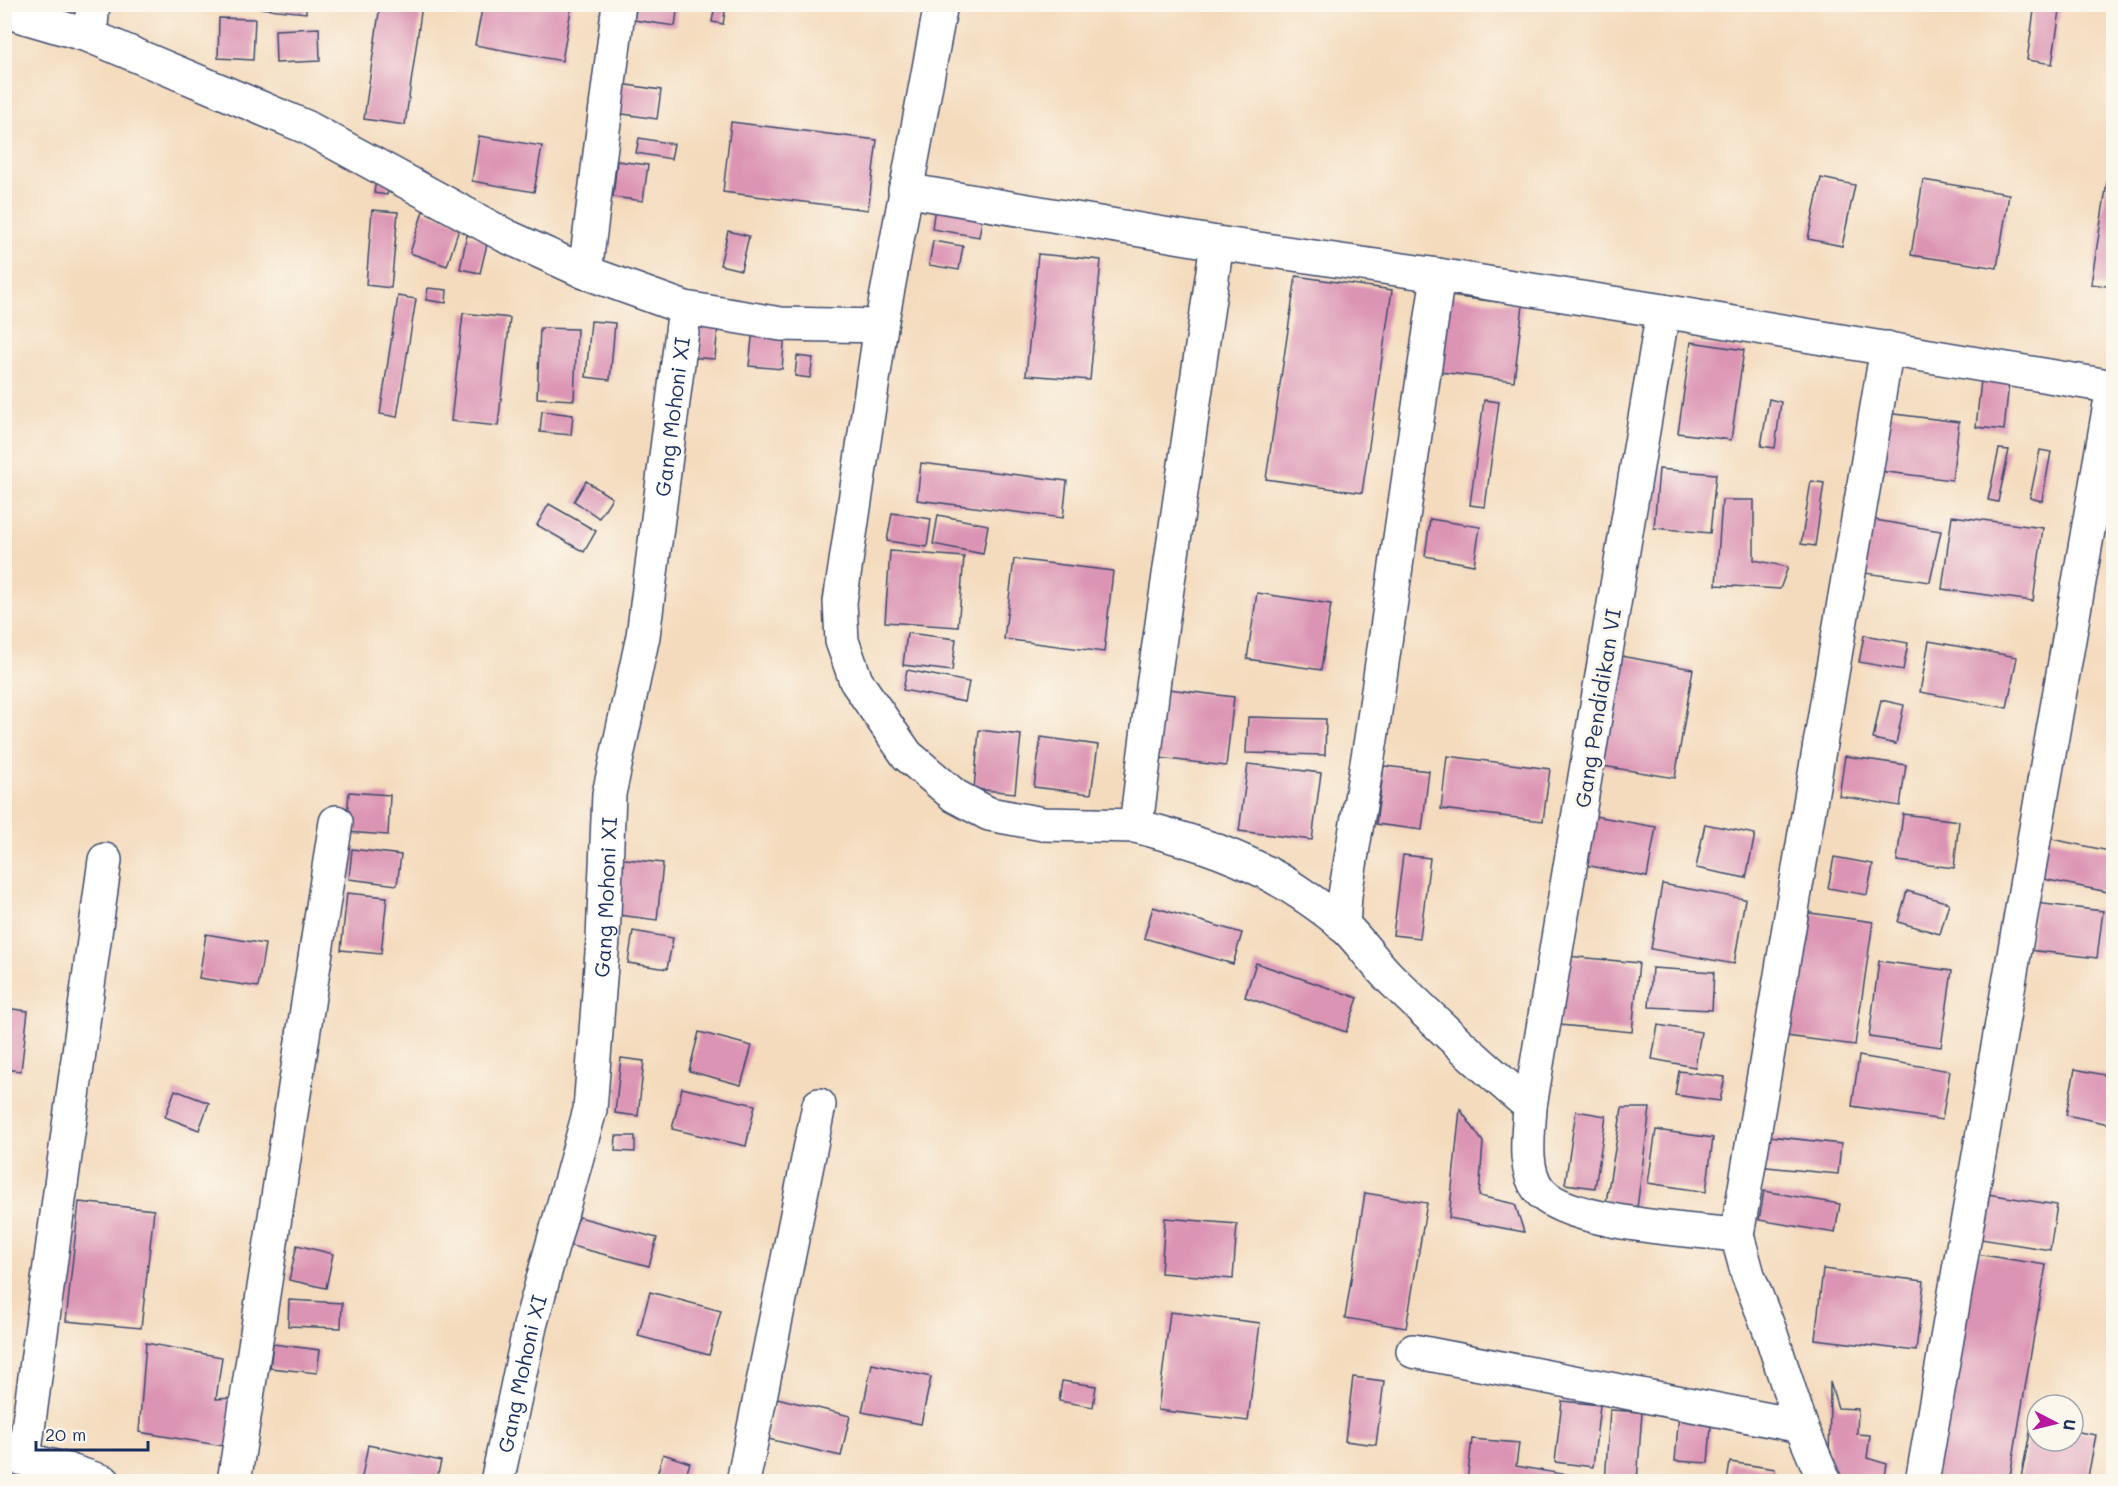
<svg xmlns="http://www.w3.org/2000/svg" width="2118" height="1486" viewBox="0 0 2118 1486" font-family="Mali,sans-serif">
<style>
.building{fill:#dc94b4}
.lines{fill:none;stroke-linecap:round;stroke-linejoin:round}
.minor-casing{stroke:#3c496c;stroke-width:36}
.minor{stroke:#fff;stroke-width:33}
.labels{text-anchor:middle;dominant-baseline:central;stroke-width:6;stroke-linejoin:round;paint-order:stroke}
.street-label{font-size:21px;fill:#1b2f5e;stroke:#fbf7ec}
</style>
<rect width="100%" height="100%" fill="#fbf7ec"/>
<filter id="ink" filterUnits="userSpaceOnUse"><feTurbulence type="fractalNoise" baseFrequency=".0167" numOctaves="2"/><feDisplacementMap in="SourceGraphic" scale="12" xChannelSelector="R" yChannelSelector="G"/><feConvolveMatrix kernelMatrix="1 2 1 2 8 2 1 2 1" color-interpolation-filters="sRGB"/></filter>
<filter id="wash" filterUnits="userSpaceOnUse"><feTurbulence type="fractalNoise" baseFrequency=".008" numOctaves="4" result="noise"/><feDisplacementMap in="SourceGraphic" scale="24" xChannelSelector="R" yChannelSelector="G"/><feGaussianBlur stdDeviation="1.35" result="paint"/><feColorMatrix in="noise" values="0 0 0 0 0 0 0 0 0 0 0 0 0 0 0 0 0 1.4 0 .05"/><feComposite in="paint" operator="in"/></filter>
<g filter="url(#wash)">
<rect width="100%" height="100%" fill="#f4dbbe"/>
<g id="blocks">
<g class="building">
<path d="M240 4H306V13L240 6Z"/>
<path d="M483 4H572L562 61 475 45Z"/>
<path d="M637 4H678L675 26 634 20Z"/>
<path d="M2035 4H2061L2052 64 2027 60Z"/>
<path d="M380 5H422L405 125 364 119Z"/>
<path d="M715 5H726L723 24 712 22Z"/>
<path d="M219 18 255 19 253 60 218 58Z"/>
<path d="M319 28 320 61 276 63 275 30Z"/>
<path d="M620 84 661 90 657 119 616 113Z"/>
<path d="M731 122 877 140 868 210 723 192Z"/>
<path d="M479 136 542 146 534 192 472 181Z"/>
<path d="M639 138 674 144 671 159 636 153Z"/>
<path d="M2112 151H2114V287L2091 284Z"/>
<path d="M617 161 648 165 643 201 613 197Z"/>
<path d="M1821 178 1855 185 1842 246 1808 239Z"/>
<path d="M376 180 389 183 387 195 374 193Z"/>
<path d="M1923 180 2009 194 1997 268 1911 255Z"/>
<path d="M935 206 983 214 979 237 932 229Z"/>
<path d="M372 210 398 212 391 288 366 285Z"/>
<path d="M423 211 461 223 447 266 410 253Z"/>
<path d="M728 231 749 236 741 270 720 265Z"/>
<path d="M467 235 488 240 480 273 460 269Z"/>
<path d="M933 241 963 246 959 270 929 265Z"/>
<path d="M1038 254 1101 260 1090 380 1026 375Z"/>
<path d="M1296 276 1392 290 1362 493 1266 479Z"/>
<path d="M428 288 447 290 446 303 426 300Z"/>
<path d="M1441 295 1523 305 1514 381 1432 371Z"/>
<path d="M398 296 416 299 397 417 380 414Z"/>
<path d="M463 313 510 318 498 426 451 421Z"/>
<path d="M591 321 615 323 610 380 586 377Z"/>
<path d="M688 322 718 325 715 359 686 357Z"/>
<path d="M540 328 577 329 574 400 537 398Z"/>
<path d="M753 329 785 332 782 369 749 366Z"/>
<path d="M1691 342 1744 350 1731 440 1678 433Z"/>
<path d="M797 356 813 358 810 378 795 376Z"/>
<path d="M1981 380 2009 383 2004 430 1976 427Z"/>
<path d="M1769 399 1781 402 1775 448 1761 446Z"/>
<path d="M1484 400 1499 402 1485 507 1470 505Z"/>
<path d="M542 411 573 415 571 435 540 432Z"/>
<path d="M1886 413 1959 422 1952 480 1879 471Z"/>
<path d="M1999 449 2009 450 1998 502 1988 500Z"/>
<path d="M2040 450 2051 452 2042 501 2030 498Z"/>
<path d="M921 463 1067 481 1063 518 917 500Z"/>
<path d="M1659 469 1716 474 1710 533 1654 528Z"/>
<path d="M586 481 612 498 599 518 574 501Z"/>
<path d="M1811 481 1824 483 1815 546 1801 544Z"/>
<path d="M1722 500H1754V560L1788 567 1780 589 1716 585Z"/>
<path d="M549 504 596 531 584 552 537 525Z"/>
<path d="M892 513 931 519 927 547 887 541Z"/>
<path d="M938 515 988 525 983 554 933 544Z"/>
<path d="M1952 516 2043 528 2033 601 1942 589Z"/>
<path d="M1430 519 1480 527 1474 565 1425 556Z"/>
<path d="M1875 520 1941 531 1930 582 1857 572Z"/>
<path d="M890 551 964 557 958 627 885 622Z"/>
<path d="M1014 559 1113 571 1104 652 1004 639Z"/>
<path d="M1257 593 1331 604 1321 670 1247 659Z"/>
<path d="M907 633 956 639 952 671 903 665Z"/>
<path d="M1864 635 1908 643 1903 670 1859 662Z"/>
<path d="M1929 641 2017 657 2007 708 1920 692Z"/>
<path d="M1615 655 1693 669 1675 778 1596 765Z"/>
<path d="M907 670 969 682 965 702 903 690Z"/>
<path d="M1160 688 1234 697 1226 766 1151 757Z"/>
<path d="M1881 700 1904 705 1896 744 1873 739Z"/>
<path d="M1248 717 1326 719 1325 755 1246 753Z"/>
<path d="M979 730 1021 735 1015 793 974 789Z"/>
<path d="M1041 737 1098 745 1091 794 1034 787Z"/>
<path d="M1447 756 1550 769 1543 821 1441 809Z"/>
<path d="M1845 756 1906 765 1900 806 1839 796Z"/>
<path d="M1248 764 1321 773 1312 840 1239 831Z"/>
<path d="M1384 766 1429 771 1422 830 1376 824Z"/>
<path d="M349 792 390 795 388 835 346 832Z"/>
<path d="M1903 814 1959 821 1954 868 1897 861Z"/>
<path d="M1595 816 1656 827 1647 877 1585 865Z"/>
<path d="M1705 824 1755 834 1746 878 1696 868Z"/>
<path d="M2047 838 2114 852V868L2108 892 2038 878Z"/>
<path d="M352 849 401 855 397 885 349 879Z"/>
<path d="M1403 855 1430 858 1420 938 1393 935Z"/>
<path d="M1834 857 1873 864 1867 895 1828 888Z"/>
<path d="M616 858 663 863 657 920 611 914Z"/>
<path d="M1662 884 1745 899 1734 964 1651 949Z"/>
<path d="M1907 891 1949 903 1940 934 1898 922Z"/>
<path d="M347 893 387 897 381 954 341 950Z"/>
<path d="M2035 903 2103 911 2097 958 2029 950Z"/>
<path d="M1153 907 1242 933 1233 964 1144 938Z"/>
<path d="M1797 911 1873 922 1855 1045 1779 1035Z"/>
<path d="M633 931 673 938 667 969 628 963Z"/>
<path d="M206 934 265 944 258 987 199 978Z"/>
<path d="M1567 956 1639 963 1632 1032 1560 1025Z"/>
<path d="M1879 961 1952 971 1941 1047 1869 1037Z"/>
<path d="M1256 963 1358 998 1346 1032 1245 997Z"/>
<path d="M1652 968 1714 972 1712 1010 1649 1007Z"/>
<path d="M4 1008 28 1011 21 1071 4 1069Z"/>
<path d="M1658 1025 1701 1032 1695 1067 1652 1059Z"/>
<path d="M699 1032 752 1046 741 1085 689 1071Z"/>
<path d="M1859 1056 1950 1071 1942 1120 1852 1106Z"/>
<path d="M621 1058 644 1061 638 1116 615 1113Z"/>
<path d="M2075 1069 2114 1077V1125L2066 1115Z"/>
<path d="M1679 1071 1725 1077 1720 1101 1675 1095Z"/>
<path d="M682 1088 755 1105 746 1146 672 1129Z"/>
<path d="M175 1090 209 1103 199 1130 165 1117Z"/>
<path d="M1622 1108H1650L1637 1208 1606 1202Z"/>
<path d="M1460 1109 1483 1142 1479 1196 1515 1204 1524 1232 1449 1218Z"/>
<path d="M1576 1111 1606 1116 1595 1188 1565 1184Z"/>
<path d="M1656 1130 1713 1138 1706 1192 1648 1183Z"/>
<path d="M1761 1135 1841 1144 1838 1174 1757 1166Z"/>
<path d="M616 1136H635V1152L615 1151Z"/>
<path d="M1764 1191 1840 1204 1835 1233 1759 1220Z"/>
<path d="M1365 1193 1427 1203 1406 1328 1345 1318Z"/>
<path d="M1981 1193 2057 1205 2050 1250 1974 1238Z"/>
<path d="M79 1202 154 1210 141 1328 66 1321Z"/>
<path d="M568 1214 657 1238 649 1266 560 1243Z"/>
<path d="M1165 1218 1237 1224 1233 1279 1161 1273Z"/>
<path d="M297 1245 333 1254 326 1288 289 1280Z"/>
<path d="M1970 1253 2046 1265 2009 1482H1931Z"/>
<path d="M1823 1269 1924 1281 1916 1351 1815 1339Z"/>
<path d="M650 1292 721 1311 709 1355 638 1336Z"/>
<path d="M289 1300 342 1303 341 1328 288 1326Z"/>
<path d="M1170 1312 1260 1323 1248 1421 1158 1410Z"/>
<path d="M146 1343 222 1357 216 1399 234 1398 229 1447 139 1432Z"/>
<path d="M273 1344 320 1350 317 1373 270 1368Z"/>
<path d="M872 1364 931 1377 921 1424 862 1412Z"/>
<path d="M1353 1377 1384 1381 1376 1445 1345 1441Z"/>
<path d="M1062 1381 1096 1386 1093 1407 1059 1401Z"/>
<path d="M1830 1382 1838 1408 1858 1409 1857 1434 1870 1435 1867 1458 1887 1464 1884 1482 1829 1481Z"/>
<path d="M777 1398 850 1416 841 1456 768 1439Z"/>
<path d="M1562 1401 1600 1405 1593 1467 1555 1462Z"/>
<path d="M1610 1410 1642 1412 1637 1482H1605Z"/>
<path d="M1679 1413 1712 1416 1708 1463 1675 1461Z"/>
<path d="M2032 1423 2037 1424V1441H2073V1431L2096 1435 2087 1482H2020Z"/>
<path d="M1472 1439 1519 1443 1516 1466 1574 1476 1572 1482H1467Z"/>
<path d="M368 1445 441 1461 436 1482H361Z"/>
<path d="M663 1454 690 1463 684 1482H655Z"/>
<path d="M1730 1462 1775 1469 1773 1482H1727Z"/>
</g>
</g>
</g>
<g filter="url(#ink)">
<use href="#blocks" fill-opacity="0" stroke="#3c496c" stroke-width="1.5"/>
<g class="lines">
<defs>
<g id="minor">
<path d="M941 4 881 326 840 602 842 641 856 681 907 755 955 796 989 814 1043 824 1136 826"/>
<path d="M4 9 21 16 90 36 306 127 506 236 585 272 685 308 781 324 881 326"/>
<path d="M90 36 93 4"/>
<path d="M905 190 1217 243 1438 275 1663 311 2114 387"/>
<path d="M1217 243 1154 679 1136 826C1193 841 1251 859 1300 893 1315 903 1331 914 1344 926 1360 941 1373 961 1389 977 1435 1022 1481 1065 1530 1106"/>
<path d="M585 272 619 4"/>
<path d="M1663 311 1530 1106C1529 1132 1522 1168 1539 1190 1565 1224 1693 1230 1737 1235"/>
<path d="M1343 926 1345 895 1371 739 1438 275"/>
<path d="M1413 1351 1801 1426"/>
<path d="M4 1454 67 1470 104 1482"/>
<path d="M24 1458 105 860"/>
<path d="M234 1482 336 822"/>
<path id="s1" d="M497 1482 530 1326 590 1110 603 939 609 794 643 636 685 308"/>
<path d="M743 1482 819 1105"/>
<path d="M1825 1482 1801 1426 1770 1331 1748 1275 1737 1235 1887 348"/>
<path d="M1922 1482 2113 387"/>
</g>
</defs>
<use href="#minor" class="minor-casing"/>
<use href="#minor" class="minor"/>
</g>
</g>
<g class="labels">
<g class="street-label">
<text stroke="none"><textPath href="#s1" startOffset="1083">Gang Mohoni XI</textPath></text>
<text transform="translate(1597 708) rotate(-81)">Gang Pendidikan VI</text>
<text stroke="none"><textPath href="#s1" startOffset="597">Gang Mohoni XI</textPath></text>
<text stroke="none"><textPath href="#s1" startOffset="111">Gang Mohoni XI</textPath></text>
</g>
</g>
<rect width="2118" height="1486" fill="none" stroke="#fbf7ec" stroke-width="24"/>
<g transform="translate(2055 1423) rotate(97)"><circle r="28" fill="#fbf7ec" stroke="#a1a7b3" stroke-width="1.5"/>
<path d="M0-4.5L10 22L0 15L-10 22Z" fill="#b5179e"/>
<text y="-9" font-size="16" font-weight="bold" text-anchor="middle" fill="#1b2f5e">U</text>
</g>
<path d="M36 1441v9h112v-9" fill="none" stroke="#1b2f5e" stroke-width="3"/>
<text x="45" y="1441" font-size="18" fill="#1b2f5e" stroke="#fbf7ec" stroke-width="4.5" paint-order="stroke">20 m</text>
</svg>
